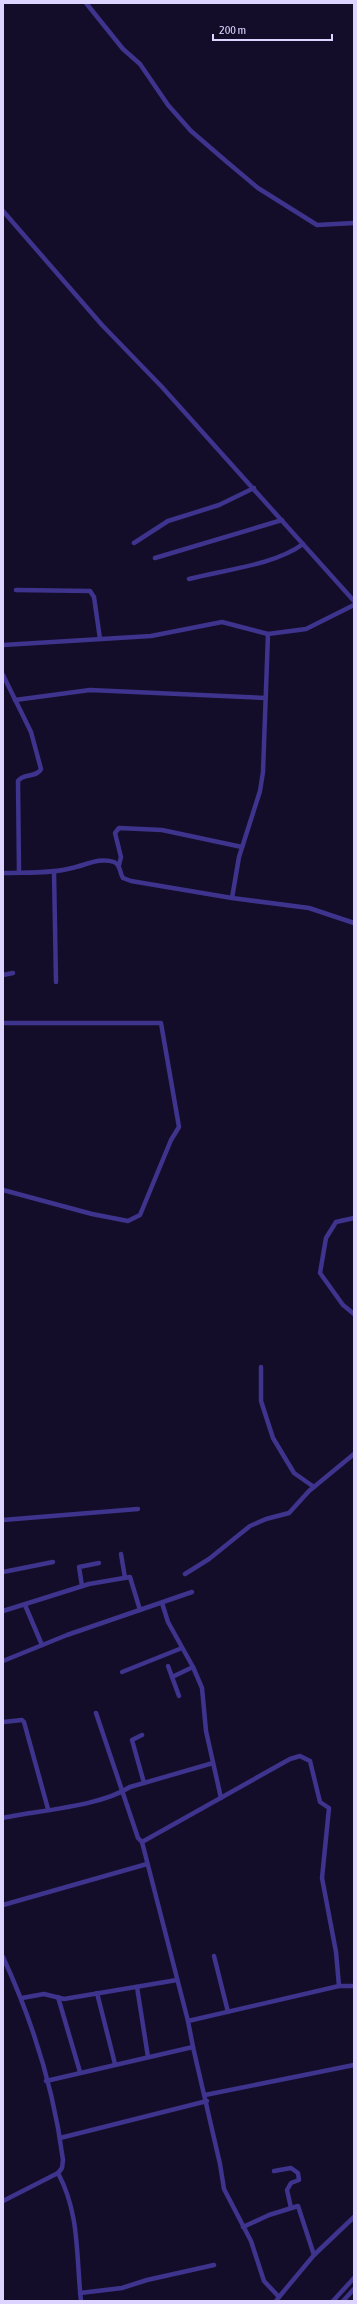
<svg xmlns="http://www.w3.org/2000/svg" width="357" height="2304" viewBox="0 0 357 2304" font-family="'Asap Condensed',sans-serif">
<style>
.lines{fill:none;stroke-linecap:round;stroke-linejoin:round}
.minor{stroke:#3e338d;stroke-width:4.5}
</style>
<rect width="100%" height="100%" fill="#140d29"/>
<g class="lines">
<g class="minor">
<path d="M86 3 123 49 140 64 168 105 191 131 227 162 258 188 317 225 354 223"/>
<path d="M3 211 102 325 162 387 354 601"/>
<path d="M134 543 168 521 219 505 254 488"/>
<path d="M155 558 282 520"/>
<path d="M189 579C223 570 275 565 303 544"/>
<path d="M16 590 90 591 94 597 100 639"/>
<path d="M3 645 151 636 222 622 268 634"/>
<path d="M3 675 31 732 41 769C37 778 23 773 18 781L19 872"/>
<path d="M15 700 90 690 266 698"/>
<path d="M119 865 121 857 115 833 119 828 162 830 242 847"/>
<path d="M54 871 56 982"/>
<path d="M3 873C25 872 50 874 72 868 86 865 100 857 114 862 121 865 119 872 123 878L131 881 232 898 309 908 354 923"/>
<path d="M232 898 239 857 260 791 263 772 268 634 306 629 354 605"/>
<path d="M3 975 13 973"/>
<path d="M3 1023H161L179 1127 171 1140 140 1215 128 1221 92 1214 3 1190"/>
<path d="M354 1218 336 1222 326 1238 320 1273 343 1305 354 1314"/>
<path d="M261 1367V1401L273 1438 294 1473 314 1487"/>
<path d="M3 1520 138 1509"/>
<path d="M121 1554 125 1578"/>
<path d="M3 1572 53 1562"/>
<path d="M185 1574 209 1559 250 1526 266 1519 289 1513 309 1491 354 1454"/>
<path d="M82 1586 79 1567 99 1563"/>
<path d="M162 1603 168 1622 193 1667 202 1688 206 1731 221 1798"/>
<path d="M25 1605 42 1645"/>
<path d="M3 1611 89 1584 130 1577 140 1610"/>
<path d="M3 1661 67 1635 192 1592"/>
<path d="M168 1666 179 1696"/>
<path d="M122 1672 182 1648"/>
<path d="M172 1677 193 1667"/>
<path d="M96 1713 138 1838 142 1842"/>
<path d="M3 1722 22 1720 24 1722 48 1809"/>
<path d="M142 1735 132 1740 144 1783"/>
<path d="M3 1818C39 1810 99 1807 130 1787L213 1763"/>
<path d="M3 1905 147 1864"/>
<path d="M214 1956 228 2012"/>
<path d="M3 1957C32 2020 54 2090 63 2160L62 2168 58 2173 3 2201"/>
<path d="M137 1987 148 2057"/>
<path d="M97 1993 115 2064"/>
<path d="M58 1997 80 2072"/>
<path d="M22 1998 44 1994 64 1999 177 1980"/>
<path d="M188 2021 142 1842 290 1759 300 1756 310 1761 320 1802 329 1808 322 1878 336 1952 339 1986"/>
<path d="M193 2047 220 2164 224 2189 251 2241 264 2281 279 2297 276 2301"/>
<path d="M46 2081 193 2047 188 2021 339 1986H354"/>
<path d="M205 2095 354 2065"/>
<path d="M60 2138 207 2101"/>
<path d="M274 2171 291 2168 298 2173 299 2180 291 2183 287 2190 291 2208"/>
<path d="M58 2173C80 2214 76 2256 81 2301"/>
<path d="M243 2227 269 2215 298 2206 314 2255"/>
<path d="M80 2293 122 2288 147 2280 214 2265"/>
<path d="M279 2297 314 2255 354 2217"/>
<path d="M333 2301 354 2278"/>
<path d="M343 2301 354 2289"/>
</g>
</g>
<rect width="357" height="2304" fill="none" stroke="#ddd5ff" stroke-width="8"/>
<path d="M213 34v6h119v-6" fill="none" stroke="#ddd5ff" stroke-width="2"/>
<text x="219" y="34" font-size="12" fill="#ddd5ff" stroke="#140d29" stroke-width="3" paint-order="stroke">200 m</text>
</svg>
